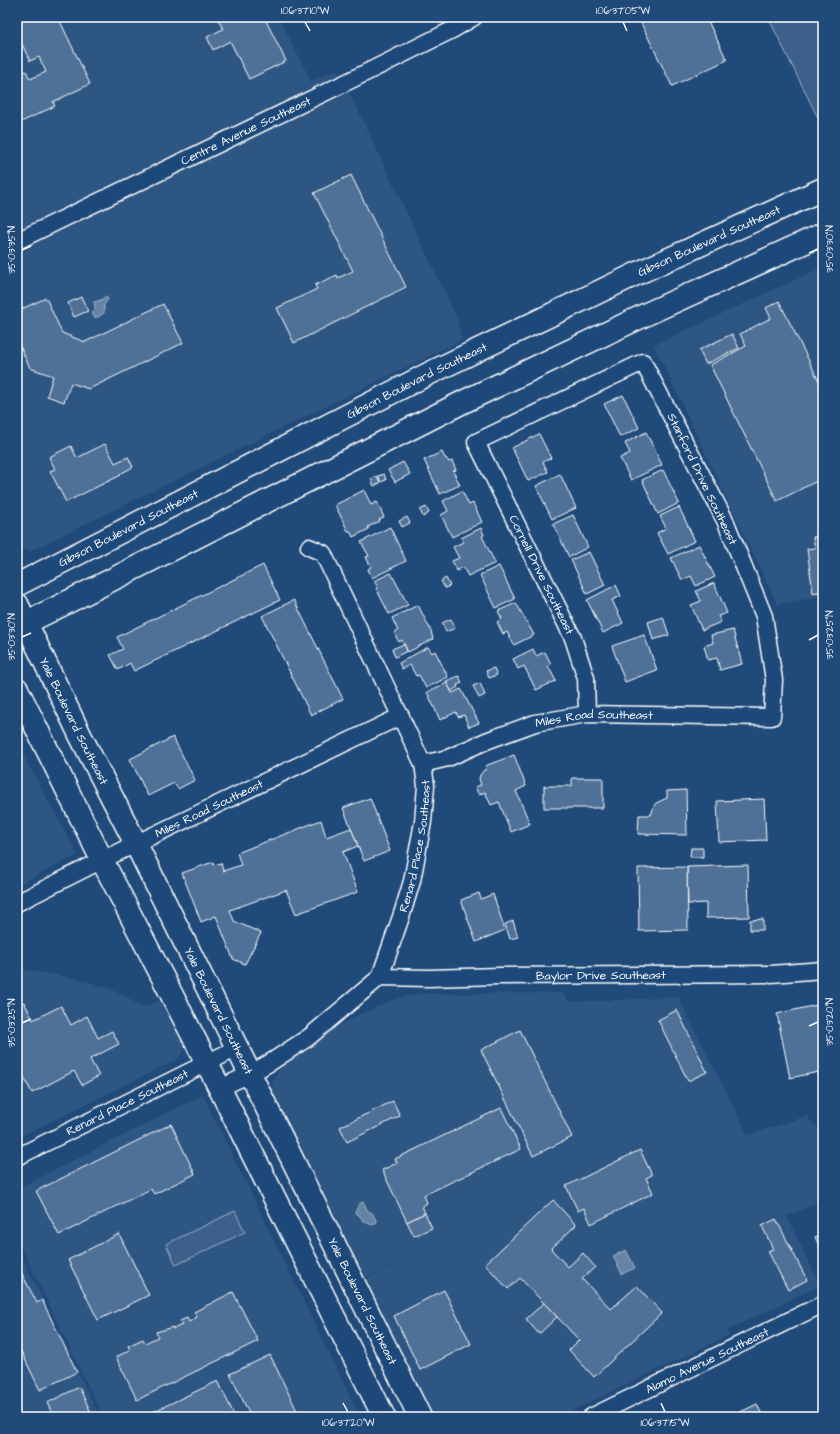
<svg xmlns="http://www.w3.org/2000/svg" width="840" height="1434" viewBox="0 0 840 1434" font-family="'Architects Daughter',sans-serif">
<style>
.built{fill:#2e5683}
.green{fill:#3c618b;stroke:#9eb0c5}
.water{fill:#6583a4;stroke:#a3b5c8}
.building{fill:#507197;stroke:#fff}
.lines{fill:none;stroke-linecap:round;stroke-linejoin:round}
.street-casing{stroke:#fff;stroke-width:19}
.secondary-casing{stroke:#fff;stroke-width:25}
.street{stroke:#1f4a7a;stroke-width:16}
.secondary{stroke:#1f4a7a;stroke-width:22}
.ticks{fill:none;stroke:#fff;stroke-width:1.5}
.labels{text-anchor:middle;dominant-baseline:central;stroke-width:4;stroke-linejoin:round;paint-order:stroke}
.street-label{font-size:12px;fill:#fff;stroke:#1f4a7a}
.neatline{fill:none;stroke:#fff;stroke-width:1.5}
.ticks-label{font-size:10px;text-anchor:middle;fill:#fff}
</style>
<rect width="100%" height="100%" fill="#1f4a7a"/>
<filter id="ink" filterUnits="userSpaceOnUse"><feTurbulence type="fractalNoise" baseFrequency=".025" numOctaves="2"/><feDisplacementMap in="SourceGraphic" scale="8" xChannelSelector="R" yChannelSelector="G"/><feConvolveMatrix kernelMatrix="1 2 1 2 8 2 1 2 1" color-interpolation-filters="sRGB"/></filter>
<g filter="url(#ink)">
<g class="built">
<path d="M17 17H279L311 81 336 70 355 104 457 318 462 340 30 551 17 548Z"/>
<path d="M823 267V596L777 604 654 345Z"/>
<path d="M17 744 78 855 17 885Z"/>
<path d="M17 969 33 971 83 980 111 989 138 1004 146 1007 160 1000 182 1043 184 1050 178 1059 17 1138Z"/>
<path d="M563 993 569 1002 678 997 748 1135 807 1116 823 1135V1200L787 1216 820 1285 728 1330 729 1335 560 1417H433L365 1279 416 1253 365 1278 272 1089 274 1079 281 1066 305 1052 333 1029 360 1014 398 998 421 994Z"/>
<path d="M203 1095 360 1417H103L17 1238V1189Z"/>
<path d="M17 1247 100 1417H17Z"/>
</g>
<g class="green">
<path d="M768 17H823V128Z"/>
<path d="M235 1211 245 1232 176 1265 166 1244Z"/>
</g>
<g class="water">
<path d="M106 296 108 299 104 305V313L98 317H94L92 312 95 309 94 302 101 300Z"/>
<path d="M363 1202 368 1211 372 1213 377 1222 372 1225 363 1221 360 1216 355 1213 359 1204Z"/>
<path d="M626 1250 635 1268 622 1274 613 1256Z"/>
</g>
<g class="building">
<path d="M17 17H58L90 84 53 102 55 106 17 124V75L26 71 30 79 46 72 39 57 30 61 17 34Z"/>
<path d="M217 17H264L286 61 249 79 230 41 213 50 207 37 223 29Z"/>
<path d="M638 17H706L727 60 672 86Z"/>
<path d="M351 175 406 287 294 343 277 308 317 289 315 285 337 275 338 278 353 271 314 193Z"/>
<path d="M81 297 88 311 74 317 68 303Z"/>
<path d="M46 298 62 333 85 342 163 304 183 343 89 389 71 383 64 402 47 396 53 376 30 368 17 340V311Z"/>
<path d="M779 301 823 389V478L777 501 710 365 746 346 740 334 771 318 766 308Z"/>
<path d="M732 334 739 348 706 364 699 350Z"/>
<path d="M623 395 639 428 620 437 604 404Z"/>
<path d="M646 432 662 465 631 480 620 458 630 453 625 443Z"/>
<path d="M539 434 551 458 543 462 548 472 528 481 512 448Z"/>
<path d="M105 444 115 463 128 457 133 467 120 474 121 475 66 502 50 471 55 469 49 457 71 446 77 458Z"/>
<path d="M442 452 445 458H446L449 462 452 461 456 470 453 471 460 485 440 494 424 460Z"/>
<path d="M403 462 410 474 395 482 388 470Z"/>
<path d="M663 470 679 503 658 514 642 480Z"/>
<path d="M384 474 386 480 381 482 378 476Z"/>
<path d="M560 474 576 508 552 519 536 486Z"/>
<path d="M377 476 380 483 374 486 371 479Z"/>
<path d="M364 490 371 505 377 502 384 517 379 520 380 521 368 527 369 529 353 537 350 531H348L335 505Z"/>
<path d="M462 491 469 505 473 503 482 522 452 537 441 515 448 511 443 501Z"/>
<path d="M426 507 429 513 423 517 420 510Z"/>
<path d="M679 507 695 541 668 554 657 533 666 528 660 516Z"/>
<path d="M573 515 588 547 569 557 553 524Z"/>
<path d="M407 517 410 523 402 527 399 521Z"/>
<path d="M390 527 406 561 372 578 368 569 371 567 366 557 369 556 361 542Z"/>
<path d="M481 528 484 535 482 536 495 563 468 576 463 567 457 571 452 561 459 558 453 547 463 542 461 538Z"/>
<path d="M823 536V591L813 593 807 549 815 548 813 537Z"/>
<path d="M699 545 715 577 696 586 691 576 682 580 671 558Z"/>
<path d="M589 552 605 585 587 594 571 560Z"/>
<path d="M263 565 280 600 134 671 130 663 118 670 110 655 123 649 117 637Z"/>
<path d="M499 566 515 599 496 608 480 575Z"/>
<path d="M391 573 408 605 389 614 376 588 378 587 374 581Z"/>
<path d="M446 578 450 586 445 588 441 581Z"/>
<path d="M714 583 727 613 718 616 721 622 702 630 691 605 701 601 696 591Z"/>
<path d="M616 585 621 596 612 600 623 623 603 633 587 600Z"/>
<path d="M294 600 343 699 311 715 262 616Z"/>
<path d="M516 603 534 635 514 645 507 632 503 634 497 622 502 619 498 611Z"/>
<path d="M418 605 431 631 433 639 408 652 402 640 399 642 394 633 398 631 392 618Z"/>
<path d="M663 617 669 635 653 640 648 622Z"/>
<path d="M451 619 455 628 446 632 442 623Z"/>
<path d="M733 630 742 664 720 670 717 658 708 660 704 646 713 643 711 635Z"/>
<path d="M644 635 657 670 625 682 612 646Z"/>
<path d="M404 644 407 651 395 657 392 649Z"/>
<path d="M428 647 432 653 435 651 448 677 426 688 419 675 416 676 410 665 402 669 399 663Z"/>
<path d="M533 649 536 656 545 652 551 664 548 666 556 681 536 690 524 666 518 669 513 659Z"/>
<path d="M494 668 497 675 489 678 486 671Z"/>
<path d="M459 676 462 683 457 685 458 687 451 691 446 681Z"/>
<path d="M447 683 452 693 461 689 479 723 469 727 464 715 458 717 456 712 440 720 427 692Z"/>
<path d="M480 683 485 695 479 698 473 686Z"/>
<path d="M173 737 195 780 178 789 174 783 148 796 130 759Z"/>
<path d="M514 755 526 786 516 791 530 824 511 832 499 802 491 805 485 792 479 795 475 787 481 785 479 779 480 775 484 770 487 769 485 766Z"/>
<path d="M572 778H603V808H544V786H572Z"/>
<path d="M686 790 687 835 638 834 639 815H651L654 806 656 803 667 798V791Z"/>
<path d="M370 798 390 851 364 861 343 808Z"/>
<path d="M764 799 766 840 719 842 717 801Z"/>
<path d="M321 820 326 837 351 828 358 846 343 852 358 892 296 914 286 890 230 910 234 921 261 933 245 964 233 959 216 916 201 922 182 873 213 862 214 865 221 863 223 871 241 865 237 853Z"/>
<path d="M691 848H703V857H690Z"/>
<path d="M748 865 749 917 706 918V903L688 904 687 867Z"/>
<path d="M687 867 688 930 639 931 638 868Z"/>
<path d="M479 893 481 899 493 894 505 930 476 942 461 900Z"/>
<path d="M763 919V930H750V920Z"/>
<path d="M513 921 518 937 510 939 505 924Z"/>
<path d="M24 1002 33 1020 61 1006 71 1025 87 1016 98 1038 112 1031 119 1044 90 1059 99 1076 82 1085 74 1071 32 1093 17 1064V1005Z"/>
<path d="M821 1004 823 1012V1071L790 1078 777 1014Z"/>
<path d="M677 1010 707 1072 688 1081 658 1020Z"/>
<path d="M520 1030 572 1137 533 1156 481 1050Z"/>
<path d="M393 1101 400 1116 347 1142 340 1127Z"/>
<path d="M501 1108 521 1149 424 1195 427 1203 422 1206 425 1213 407 1222 382 1170 397 1163 395 1159Z"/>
<path d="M171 1124 195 1174 154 1194 151 1189 59 1235 36 1191Z"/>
<path d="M640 1150 652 1175 646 1178 653 1193 591 1224 584 1208 578 1211 566 1186Z"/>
<path d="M553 1200 576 1225 551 1249 568 1267 583 1253 595 1267 582 1279 611 1309 637 1286 662 1313 594 1377 569 1350 579 1340 520 1278 508 1289 485 1264Z"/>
<path d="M425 1213 432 1228 414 1236 407 1222Z"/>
<path d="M776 1219 807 1280 788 1290 768 1251 773 1249 762 1226Z"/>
<path d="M119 1234 149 1295 98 1320 68 1260Z"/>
<path d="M823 1234V1254L815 1237Z"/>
<path d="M17 1264 37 1303 42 1300 77 1372 40 1390 17 1343Z"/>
<path d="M444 1290 471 1344 420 1370 394 1316Z"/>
<path d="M233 1292 258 1341 137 1400 116 1357 130 1350 128 1346 143 1339 145 1343 158 1337 156 1332 173 1327V1329L182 1325 180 1321 187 1318 189 1322 197 1317 194 1312Z"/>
<path d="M544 1303 557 1317 539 1334 526 1319Z"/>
<path d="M270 1355 298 1413 290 1417H251L230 1374Z"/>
<path d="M218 1381 235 1417H145L144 1416Z"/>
<path d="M79 1387 93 1417H54L47 1403Z"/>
<path d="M757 1404 763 1417H730Z"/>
</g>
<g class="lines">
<defs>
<g id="street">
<path id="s1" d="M17 241 351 80 452 30 474 17"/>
<path id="s2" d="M423 764 448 758 486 741 535 723 587 714 772 717 774 680 764 616 725 520 643 362 476 442 573 638 586 678 587 714"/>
<path id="s3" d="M17 903 102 860 401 716"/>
<path id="s4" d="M380 977 428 978 500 976 771 974 823 970"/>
<path id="s5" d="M220 1088 250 1074 271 1062 309 1037 380 977 402 914 412 881 423 822 426 786 423 764 323 553 309 547"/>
<path id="s6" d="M17 1157 237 1048"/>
<path id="s7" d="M591 1417 823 1304"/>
</g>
<g id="secondary">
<path id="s8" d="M17 585 430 373 636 274 823 189"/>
<path id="s9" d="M17 604 80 735 136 844 420 1417"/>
<path d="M17 627 52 610 461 403 651 312 823 234"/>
<path d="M17 689 102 860 207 1063 384 1417"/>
</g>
</defs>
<use href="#street" class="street-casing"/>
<use href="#secondary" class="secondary-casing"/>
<use href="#street" class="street"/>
<use href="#secondary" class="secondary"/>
</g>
</g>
<path class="ticks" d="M305 22 310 31M623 22 627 31M22 250 31 246M809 253 818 249M22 637 31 633M809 640 818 635M22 1023 31 1019M809 1026 818 1022M343 1403 348 1412M661 1403 665 1412"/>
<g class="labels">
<g class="street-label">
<text stroke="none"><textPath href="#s1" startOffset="254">Centre Avenue Southeast</textPath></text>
<text stroke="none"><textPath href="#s8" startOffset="773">Gibson Boulevard Southeast</textPath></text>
<text stroke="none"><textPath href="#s8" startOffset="449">Gibson Boulevard Southeast</textPath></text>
<text transform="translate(702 479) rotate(64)">Stanford Drive Southeast</text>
<text stroke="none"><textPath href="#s8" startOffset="125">Gibson Boulevard Southeast</textPath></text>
<text stroke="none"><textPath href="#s2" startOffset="1074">Cornell Drive Southeast</textPath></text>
<text stroke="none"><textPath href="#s9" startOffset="130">Yale Boulevard Southeast</textPath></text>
<text stroke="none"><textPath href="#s2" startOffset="179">Miles Road Southeast</textPath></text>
<text stroke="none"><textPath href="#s3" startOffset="214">Miles Road Southeast</textPath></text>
<text stroke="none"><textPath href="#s5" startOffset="332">Renard Place Southeast</textPath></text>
<text stroke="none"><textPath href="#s4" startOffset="221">Baylor Drive Southeast</textPath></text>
<text stroke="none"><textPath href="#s9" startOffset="454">Yale Boulevard Southeast</textPath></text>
<text stroke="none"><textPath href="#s6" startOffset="123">Renard Place Southeast</textPath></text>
<text stroke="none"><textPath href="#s9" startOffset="778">Yale Boulevard Southeast</textPath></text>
<text stroke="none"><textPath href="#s7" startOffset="129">Alamo Avenue Southeast</textPath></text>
</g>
</g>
<rect width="840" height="1434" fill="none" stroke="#1f4a7a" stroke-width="44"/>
<rect x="22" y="22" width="796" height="1390" class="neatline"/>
<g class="ticks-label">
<text x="305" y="14">106°37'10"W</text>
<text x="623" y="14">106°37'05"W</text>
<text transform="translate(829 249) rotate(-90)" y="4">35°03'30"N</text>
<text transform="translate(11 250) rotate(-90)" y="4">35°03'35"N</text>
<text transform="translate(829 635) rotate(-90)" y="4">35°03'25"N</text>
<text transform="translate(11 637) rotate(-90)" y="4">35°03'30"N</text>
<text transform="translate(829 1022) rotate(-90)" y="4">35°03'20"N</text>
<text transform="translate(11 1023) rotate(-90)" y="4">35°03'25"N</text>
<text x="348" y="1426">106°37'20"W</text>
<text x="665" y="1426">106°37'15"W</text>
</g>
</svg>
